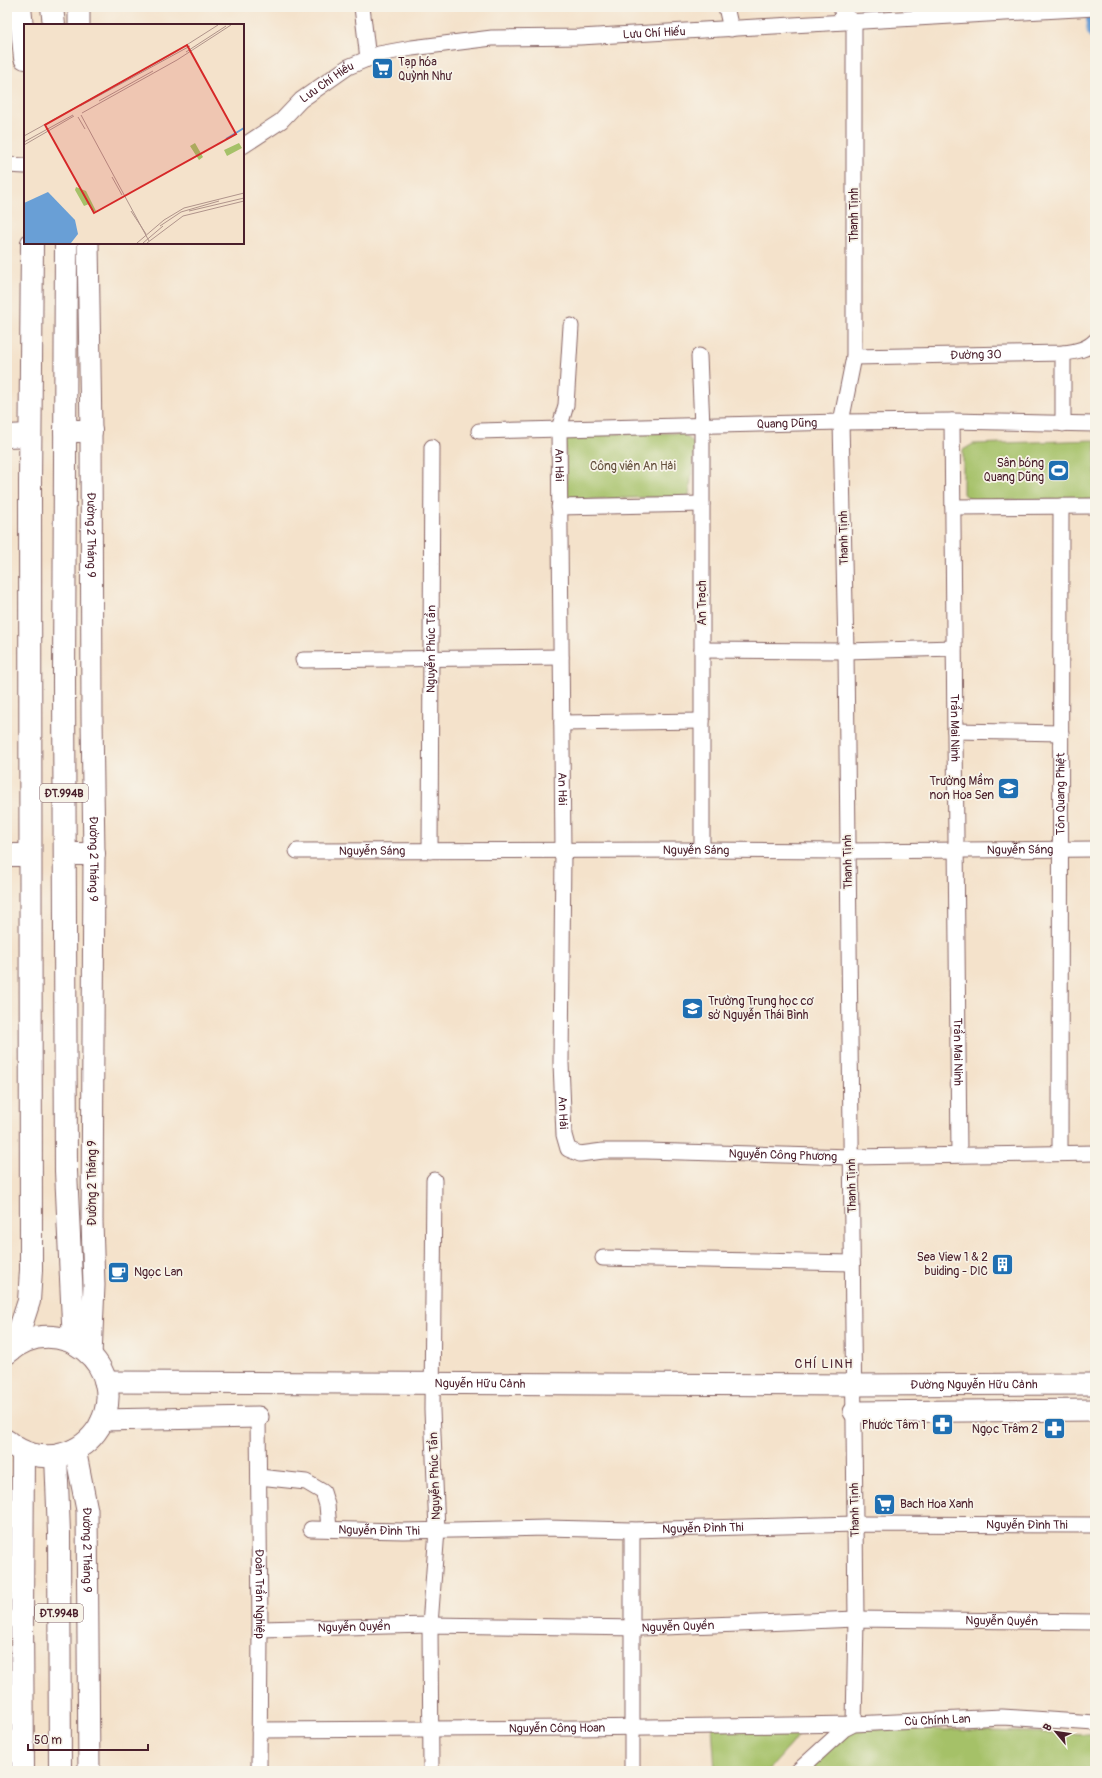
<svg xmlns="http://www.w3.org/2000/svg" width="1102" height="1778" viewBox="0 0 1102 1778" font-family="Pangolin,sans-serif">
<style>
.green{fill:#a5c168;stroke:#78704a}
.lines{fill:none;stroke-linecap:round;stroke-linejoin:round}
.canal{stroke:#699fd6;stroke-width:17}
.minor-casing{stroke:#866363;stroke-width:17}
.secondary-casing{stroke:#866363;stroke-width:23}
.primary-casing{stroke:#866363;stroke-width:24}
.minor{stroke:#fff;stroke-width:15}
.secondary{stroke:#fff;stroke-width:21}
.primary{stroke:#fff;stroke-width:22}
.labels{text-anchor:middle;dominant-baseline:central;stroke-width:3.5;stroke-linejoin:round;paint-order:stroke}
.shield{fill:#f7f3e8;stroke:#7e5f64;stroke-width:1}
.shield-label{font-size:11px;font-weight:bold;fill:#4a1f2b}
.street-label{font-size:12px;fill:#4a1f2b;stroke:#f7f3e8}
.poi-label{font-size:12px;fill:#4a1f2b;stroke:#f7f3e8;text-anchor:end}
.park-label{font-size:12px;fill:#65503d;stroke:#f7f3e8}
.neighbourhood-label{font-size:13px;letter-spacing:1px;fill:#4a1f2b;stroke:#f7f3e8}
.inset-river{fill:none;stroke:#699fd6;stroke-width:2}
.inset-road{fill:none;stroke:#b0948b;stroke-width:1}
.view{fill:#d62828;fill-opacity:0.15;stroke:#d62828;stroke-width:2}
.inset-edge{fill:none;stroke:#4a1f2b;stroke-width:2}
</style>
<rect width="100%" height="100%" fill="#f7f3e8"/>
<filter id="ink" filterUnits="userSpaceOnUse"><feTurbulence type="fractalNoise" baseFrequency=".025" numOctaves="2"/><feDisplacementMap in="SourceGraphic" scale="8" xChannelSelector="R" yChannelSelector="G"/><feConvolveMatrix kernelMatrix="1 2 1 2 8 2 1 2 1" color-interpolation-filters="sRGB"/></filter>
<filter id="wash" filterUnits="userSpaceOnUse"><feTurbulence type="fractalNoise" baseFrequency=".012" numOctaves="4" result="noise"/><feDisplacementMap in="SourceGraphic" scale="16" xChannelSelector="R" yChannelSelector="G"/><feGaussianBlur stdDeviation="0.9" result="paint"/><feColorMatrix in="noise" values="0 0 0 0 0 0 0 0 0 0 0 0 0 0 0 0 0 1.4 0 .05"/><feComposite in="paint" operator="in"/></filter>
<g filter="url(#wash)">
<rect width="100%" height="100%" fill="#f4e2cb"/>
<g class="green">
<path d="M682 433 693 442 694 452 689 496 568 500 565 438 573 434Z"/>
<path d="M1095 440V500H974L963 494V450L973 444Z"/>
<path d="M712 1726 795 1728 797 1736 793 1743 768 1771H715Z"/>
<path d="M879 1728 1092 1734 1095 1736V1771H805L849 1731Z"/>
</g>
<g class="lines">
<path class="canal" d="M1094 7 1095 31"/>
</g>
</g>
<g filter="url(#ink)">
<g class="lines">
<defs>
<g id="minor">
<path d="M362 7 368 59"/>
<path d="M726 7 731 29"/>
<path id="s1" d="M243 146 281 121 301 100 348 67 379 54 412 48 492 38 580 37 1095 8"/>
<path d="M7 165 25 166"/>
<path id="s2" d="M571 326 566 405 559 429 563 851 561 1063 564 1135 568 1149 580 1154 603 1151H646L851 1157 1095 1153"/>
<path d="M699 356 702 426V850"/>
<path id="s3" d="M854 357 1063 353C1074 352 1087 350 1095 341"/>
<path id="s4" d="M952 421 959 1154"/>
<path d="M1063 424V353"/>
<path id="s5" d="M479 431 841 422 952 421 1095 424"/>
<path d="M559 507 702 504"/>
<path d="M953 507 1095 506"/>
<path d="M702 650 846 651 954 648"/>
<path d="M303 660 561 657"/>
<path d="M562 723 702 721"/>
<path d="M955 731 1061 733"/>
<path id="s6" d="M297 851 702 850 848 851 1095 849"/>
<path id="s7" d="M430 851 432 447"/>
<path id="s8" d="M1060 1153 1061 506"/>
<path d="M603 1258 852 1263"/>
<path id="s9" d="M258 1417 260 1629 259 1771"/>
<path d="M259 1477 306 1482 323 1492 327 1505 329 1529"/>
<path id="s10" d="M311 1529 403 1531 546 1528 632 1530 855 1524 1095 1525"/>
<path d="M632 1530V1771"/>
<path id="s11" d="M260 1629 430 1625 640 1628 856 1619 1095 1622"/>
<path id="s12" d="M259 1730 577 1728 854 1724 856 1619 846 651 841 422 854 357V23L842 12V7"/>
<path d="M431 1771 430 1625 437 1530 432 1410 434 1180"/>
<path id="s13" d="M798 1771 844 1729 854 1724 1002 1717 1095 1723"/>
</g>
<g id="secondary">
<path d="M79 7V25"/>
<path id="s14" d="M88 243 91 431 92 718 94 854 92 1221 94 1285 91 1356"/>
<path id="s15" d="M105 1382 854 1385 1095 1384"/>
<path d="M854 1412 1095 1410"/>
<path d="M102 1420 258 1417"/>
<path id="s16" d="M75 1449 87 1510 89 1771"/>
</g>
<g id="primary">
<path d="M20 7 25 58"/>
<path d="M52 7 54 25"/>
<path d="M66 243 64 680 66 1171 74 1343"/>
<path d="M65 431H91"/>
<path d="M7 436 30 435"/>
<path d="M65 854H94"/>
<path d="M7 855H30"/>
<path d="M14 1347 29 1301 31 1270 30 484 32 243"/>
<path d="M7 1353C58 1307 133 1367 99 1427 91 1440 78 1450 63 1454 43 1460 22 1454 7 1441"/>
<path d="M56 1456 59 1533 60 1771"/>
<path d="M23 1771 22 1617 23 1452"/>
</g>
</defs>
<use href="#minor" class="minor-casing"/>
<use href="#secondary" class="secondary-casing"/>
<use href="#primary" class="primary-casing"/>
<use href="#minor" class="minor"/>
<use href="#secondary" class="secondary"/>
<use href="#primary" class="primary"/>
</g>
</g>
<defs>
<symbol id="supermarket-square" viewBox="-11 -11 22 22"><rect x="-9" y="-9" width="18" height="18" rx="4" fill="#1f6fb2" stroke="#f7f3e8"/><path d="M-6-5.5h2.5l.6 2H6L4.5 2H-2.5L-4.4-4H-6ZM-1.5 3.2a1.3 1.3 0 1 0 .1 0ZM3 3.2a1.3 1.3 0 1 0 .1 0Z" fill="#fff"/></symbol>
<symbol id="stadium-square" viewBox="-11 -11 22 22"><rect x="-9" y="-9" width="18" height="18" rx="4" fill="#1f6fb2" stroke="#f7f3e8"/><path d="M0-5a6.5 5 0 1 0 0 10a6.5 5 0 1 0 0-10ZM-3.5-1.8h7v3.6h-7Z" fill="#fff"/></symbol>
<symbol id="school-square" viewBox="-11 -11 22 22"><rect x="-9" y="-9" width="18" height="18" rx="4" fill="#1f6fb2" stroke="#f7f3e8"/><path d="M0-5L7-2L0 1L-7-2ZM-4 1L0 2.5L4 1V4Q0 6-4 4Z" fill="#fff"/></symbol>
<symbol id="building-square" viewBox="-11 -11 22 22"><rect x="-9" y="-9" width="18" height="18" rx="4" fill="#1f6fb2" stroke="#f7f3e8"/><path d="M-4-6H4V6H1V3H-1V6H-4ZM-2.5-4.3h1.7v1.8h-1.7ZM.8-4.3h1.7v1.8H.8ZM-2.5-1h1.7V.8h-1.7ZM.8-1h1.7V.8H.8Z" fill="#fff"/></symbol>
<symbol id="cafe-square" viewBox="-11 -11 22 22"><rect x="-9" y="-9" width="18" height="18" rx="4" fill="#1f6fb2" stroke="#f7f3e8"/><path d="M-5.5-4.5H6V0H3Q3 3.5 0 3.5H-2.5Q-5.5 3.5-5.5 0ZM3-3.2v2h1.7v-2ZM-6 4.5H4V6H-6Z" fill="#fff"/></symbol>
<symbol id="pharmacy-square" viewBox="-11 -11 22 22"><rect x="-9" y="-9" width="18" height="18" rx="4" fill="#1f6fb2" stroke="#f7f3e8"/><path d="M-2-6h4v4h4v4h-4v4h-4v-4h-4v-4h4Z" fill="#fff"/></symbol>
</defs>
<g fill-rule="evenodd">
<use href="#supermarket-square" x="370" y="56" width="25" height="25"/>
<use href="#stadium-square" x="1046" y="458" width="25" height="25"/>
<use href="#school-square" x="996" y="776" width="25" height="25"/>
<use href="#school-square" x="680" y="996" width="25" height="25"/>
<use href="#building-square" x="990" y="1252" width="25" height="25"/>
<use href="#cafe-square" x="106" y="1260" width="25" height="25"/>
<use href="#pharmacy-square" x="930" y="1412" width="25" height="25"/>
<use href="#pharmacy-square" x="1042" y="1416" width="25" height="25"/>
<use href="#supermarket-square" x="872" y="1492" width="25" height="25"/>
</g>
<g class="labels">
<g class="shield">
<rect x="40" y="784" width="48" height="18" rx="3"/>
<rect x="35" y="1604" width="48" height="18" rx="3"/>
</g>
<g class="shield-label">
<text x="64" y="793">ĐT.994B</text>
<text x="59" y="1613">ĐT.994B</text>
</g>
<g class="street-label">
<text stroke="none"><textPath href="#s1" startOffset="442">Lưu Chí Hiếu</textPath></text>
<text stroke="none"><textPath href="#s1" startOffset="106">Lưu Chí Hiếu</textPath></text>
<text transform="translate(854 215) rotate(-90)">Thanh Tịnh</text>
<text stroke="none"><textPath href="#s3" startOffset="122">Đường 30</textPath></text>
<text stroke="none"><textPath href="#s5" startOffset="308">Quang Dũng</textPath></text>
<text stroke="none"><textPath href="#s2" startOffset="140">An Hải</textPath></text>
<text stroke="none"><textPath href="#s14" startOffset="292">Đường 2 Tháng 9</textPath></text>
<text transform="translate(844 538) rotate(-91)">Thanh Tịnh</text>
<text transform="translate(702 603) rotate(-90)">An Trạch</text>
<text stroke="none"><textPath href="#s7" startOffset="202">Nguyễn Phúc Tần</textPath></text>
<text stroke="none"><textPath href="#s4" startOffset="307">Trần Mai Ninh</textPath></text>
<text stroke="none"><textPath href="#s2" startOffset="464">An Hải</textPath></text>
<text stroke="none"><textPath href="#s8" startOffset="359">Tôn Quang Phiệt</textPath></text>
<text stroke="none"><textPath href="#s6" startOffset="723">Nguyễn Sáng</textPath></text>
<text stroke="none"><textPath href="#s6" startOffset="399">Nguyễn Sáng</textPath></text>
<text stroke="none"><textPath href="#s6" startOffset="75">Nguyễn Sáng</textPath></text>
<text stroke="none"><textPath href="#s14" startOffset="616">Đường 2 Tháng 9</textPath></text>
<text transform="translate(848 862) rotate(-91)">Thanh Tịnh</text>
<text stroke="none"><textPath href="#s4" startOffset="631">Trần Mai Ninh</textPath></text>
<text stroke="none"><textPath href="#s2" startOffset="788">An Hải</textPath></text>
<text stroke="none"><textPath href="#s2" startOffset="1041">Nguyễn Công Phương</textPath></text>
<text transform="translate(92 1183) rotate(-90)">Đường 2 Tháng 9</text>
<text transform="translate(852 1186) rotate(-91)">Thanh Tịnh</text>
<text stroke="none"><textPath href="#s15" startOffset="375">Nguyễn Hữu Cảnh</textPath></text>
<text stroke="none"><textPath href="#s15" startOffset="869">Đường Nguyễn Hữu Cảnh</textPath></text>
<text transform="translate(435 1476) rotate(-92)">Nguyễn Phúc Tần</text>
<text transform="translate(855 1510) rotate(-91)">Thanh Tịnh</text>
<text stroke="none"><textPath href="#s10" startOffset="716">Nguyễn Đình Thi</textPath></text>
<text stroke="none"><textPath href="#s10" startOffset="392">Nguyễn Đình Thi</textPath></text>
<text stroke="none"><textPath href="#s10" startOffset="68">Nguyễn Đình Thi</textPath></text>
<text stroke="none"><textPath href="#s16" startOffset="102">Đường 2 Tháng 9</textPath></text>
<text stroke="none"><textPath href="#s9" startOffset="177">Đoàn Trần Nghiệp</textPath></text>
<text stroke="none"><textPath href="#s11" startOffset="742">Nguyễn Quyền</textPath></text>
<text stroke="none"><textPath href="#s11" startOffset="418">Nguyễn Quyền</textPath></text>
<text stroke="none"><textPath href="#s11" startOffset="94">Nguyễn Quyền</textPath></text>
<text stroke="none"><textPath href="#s13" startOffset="157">Cù Chính Lan</textPath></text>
<text stroke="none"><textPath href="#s12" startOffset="298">Nguyễn Công Hoan</textPath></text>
</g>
<g class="poi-label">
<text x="398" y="62" text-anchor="start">Tạp hóa<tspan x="398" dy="14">Quỳnh Như</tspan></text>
<text x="1044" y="463">Sân bóng<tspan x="1044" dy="14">Quang Dũng</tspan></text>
<text x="994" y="781">Trường Mầm<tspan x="994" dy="14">non Hoa Sen</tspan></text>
<text x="708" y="1001" text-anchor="start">Trường Trung học cơ<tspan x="708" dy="14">sở Nguyễn Thái Bình</tspan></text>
<text x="988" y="1257">Sea View 1 &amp; 2<tspan x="988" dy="14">buiding - DIC</tspan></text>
<text x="134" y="1272" text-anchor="start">Ngọc Lan</text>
<text x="926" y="1425">Phước Tâm 1</text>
<text x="1038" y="1429">Ngọc Trâm 2</text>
<text x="900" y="1504" text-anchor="start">Bach Hoa Xanh</text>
</g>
<g class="park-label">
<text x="633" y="466">Công viên An Hải</text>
</g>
<g class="neighbourhood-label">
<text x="824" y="1364">CHÍ LINH</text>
</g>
</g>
<g transform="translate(24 24)">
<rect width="220" height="220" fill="#f4e2cb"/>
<path d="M171 119 179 133 175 136 166 122ZM215 119 218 124 203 132 200 126ZM52 163 62 167 72 187 69 188 65 180 60 182 51 166Z" fill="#a5c168"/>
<path d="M24 168 51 196 54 210 47 219H0V179Z" fill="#699fd6"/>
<path class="inset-river" d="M202 115 220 104"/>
<path class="inset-road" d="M162 28 202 2M75 77 129 47M56 82 166 22M58 89 153 36 207 1M57 91 125 217M54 93 61 105M0 112 150 29 194 1M0 118 49 91M0 121 50 92M88 153 98 171M107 187 122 210M165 187 220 174M136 202 157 188 195 177M113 219 140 196 160 184 220 169M119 219 139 202M123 219 159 192 220 177"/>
<path class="view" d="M163 21 212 110 70 189 21 101Z"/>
<rect width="220" height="220" class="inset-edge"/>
</g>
<rect width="1102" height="1778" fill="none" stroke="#f7f3e8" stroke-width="24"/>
<g transform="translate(1056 1732) rotate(299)" stroke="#f7f3e8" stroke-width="3" paint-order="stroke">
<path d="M0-3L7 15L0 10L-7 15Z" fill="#4a1f2b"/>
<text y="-6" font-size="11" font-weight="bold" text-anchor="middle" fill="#4a1f2b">B</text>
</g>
<path d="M28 1744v6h120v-6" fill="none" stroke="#4a1f2b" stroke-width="2"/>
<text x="34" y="1744" font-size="12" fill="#4a1f2b" stroke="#f7f3e8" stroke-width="3" paint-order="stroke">50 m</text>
</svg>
